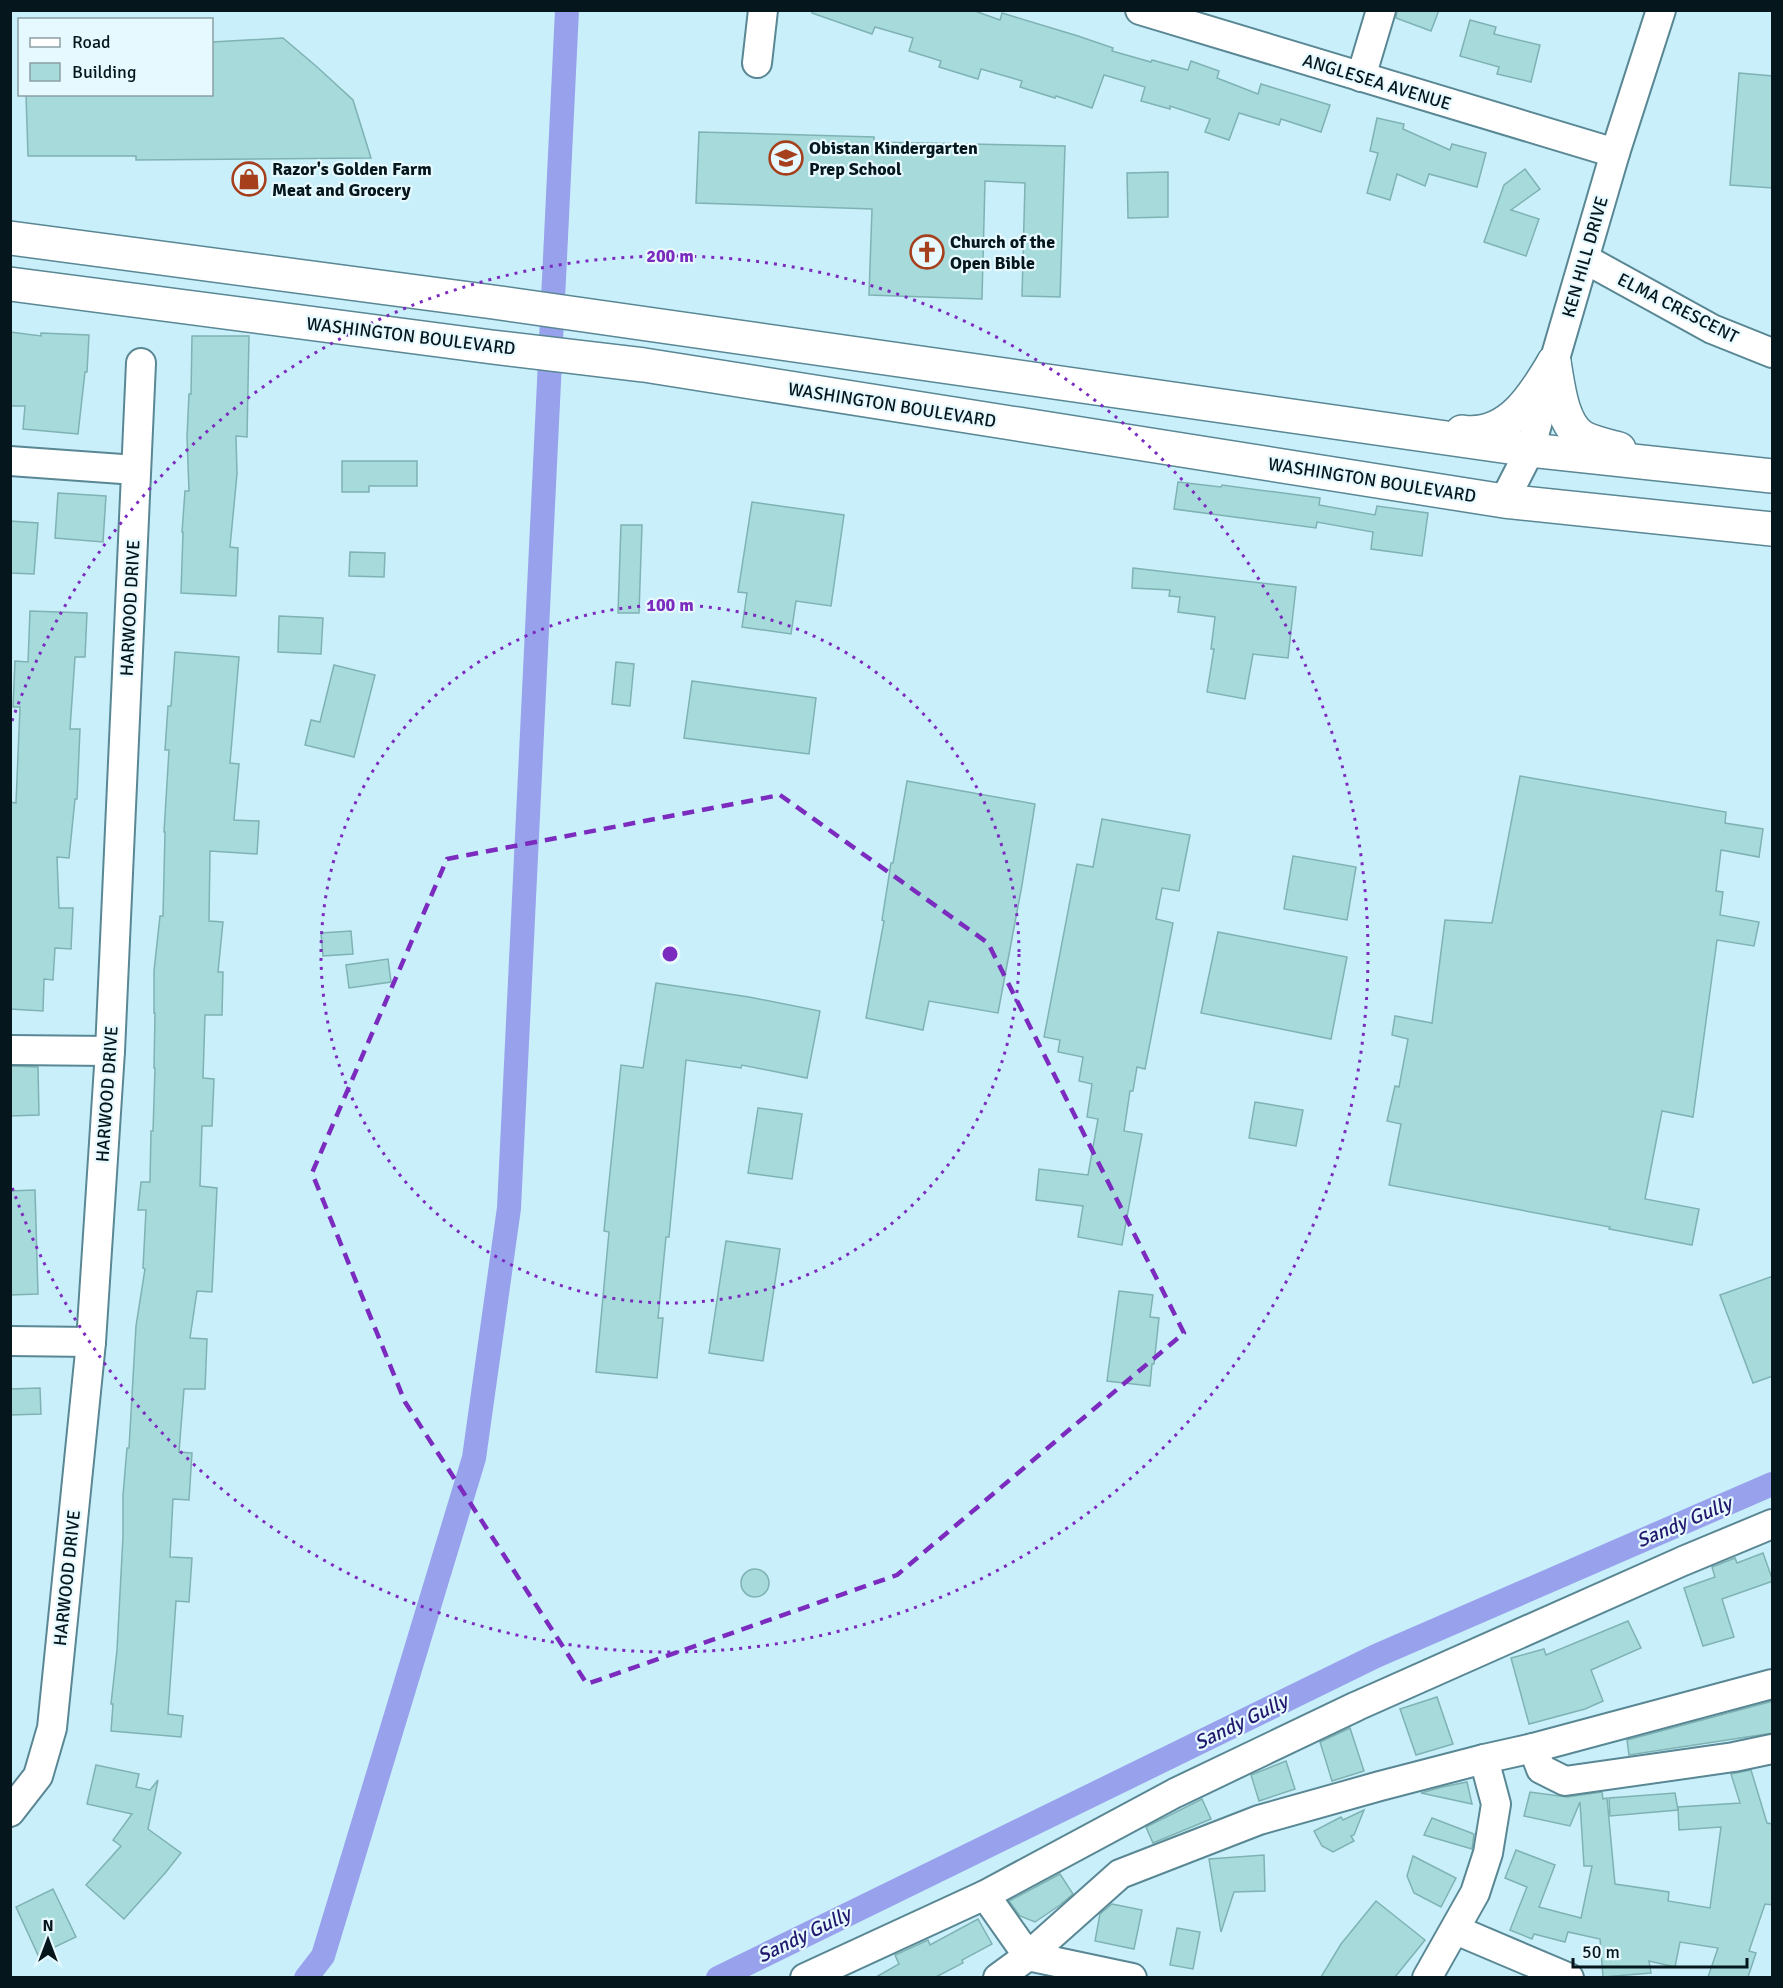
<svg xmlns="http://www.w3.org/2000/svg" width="1783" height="1988" viewBox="0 0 1783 1988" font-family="Signika,sans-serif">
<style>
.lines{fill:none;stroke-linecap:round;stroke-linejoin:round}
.canal{stroke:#98a1ec;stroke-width:24}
.building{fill:#a6dadb;stroke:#7fb2b3;stroke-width:1.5}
.minor-casing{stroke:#598794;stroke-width:32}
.highway-casing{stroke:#598794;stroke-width:36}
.minor{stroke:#fff;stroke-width:28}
.highway{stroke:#fff;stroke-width:33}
.marked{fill:none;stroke:#7b2cbf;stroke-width:4.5;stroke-dasharray:12 8;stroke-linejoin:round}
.ring{fill:none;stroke:#7b2cbf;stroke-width:3;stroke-dasharray:3 6}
.labels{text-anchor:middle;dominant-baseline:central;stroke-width:4.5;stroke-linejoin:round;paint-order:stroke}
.street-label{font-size:18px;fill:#05171c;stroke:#e6f9ff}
.poi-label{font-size:18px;font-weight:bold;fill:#05171c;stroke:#e6f9ff;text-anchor:start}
.water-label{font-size:20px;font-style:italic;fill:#22196e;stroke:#e6f9ff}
.centre{fill:#7b2cbf;stroke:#e6f9ff;stroke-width:3}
.ring-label{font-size:18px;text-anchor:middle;font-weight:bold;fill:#7b2cbf;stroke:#e6f9ff;stroke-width:4.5;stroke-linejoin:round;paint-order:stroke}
</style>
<rect width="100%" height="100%" fill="#c9effb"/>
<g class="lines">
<g class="canal">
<path d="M306 1978 323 1956 474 1458 509 1208 567 10"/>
<path d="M718 1978 1376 1656 1772 1484"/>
</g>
</g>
<g class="building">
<path d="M813 10H972L1000 20 1002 13 1078 36 1113 48 1112 51 1151 62 1152 60 1188 70 1191 61 1219 71 1217 78 1258 94 1261 84 1330 105 1321 132 1281 119 1279 125 1239 113 1229 140 1205 132 1210 119 1170 106V109L1141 101 1145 87 1104 75 1092 108 1056 96 1055 98 1020 87 1022 81 981 69 978 79 939 67 941 61 909 51 913 38 875 27 872 34 812 13Z"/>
<path d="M1397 10H1439L1431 31 1396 18Z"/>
<path d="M1470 20 1496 27 1494 34 1540 45 1531 82 1497 74 1499 67 1460 56Z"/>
<path d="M283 38 316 66 353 100 371 158 136 160V156H28L26 94H212V42Z"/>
<path d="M1739 73 1773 76V188L1730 185Z"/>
<path d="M1377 118 1404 124 1403 129 1450 150 1452 144 1486 153 1477 187 1429 174 1425 186 1397 174 1390 200 1367 193 1378 153 1370 151Z"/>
<path d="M699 132 874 137V142L1065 146 1060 297 1022 296 1025 183 985 181 982 299 869 295 872 209 696 203Z"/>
<path d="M1525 169 1540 189 1511 210 1539 219 1526 256 1484 242 1504 185Z"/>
<path d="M1168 172V217L1128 218 1127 173Z"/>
<path d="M10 332 41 336V333L89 335 87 372H85L78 434 23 429 25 406H10Z"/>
<path d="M192 336H249L247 437 236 436 237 474 230 547 238 548 236 596 181 593 183 532H182L185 491H189L187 437 189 394H191Z"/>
<path d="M342 461H417V486H369V492H342Z"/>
<path d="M1178 482 1221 487 1222 485 1320 498 1319 505 1375 515 1377 506 1428 513 1422 556 1371 549 1373 532 1317 522 1316 528 1174 509Z"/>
<path d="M58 493 106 496 103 542 55 538Z"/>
<path d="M752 502 844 515 831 606 796 601 791 634 742 627 747 593 738 592Z"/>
<path d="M10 521 38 523 34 574 10 573Z"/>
<path d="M621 525H642L639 613H618Z"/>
<path d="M350 552 385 553 384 577 349 576Z"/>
<path d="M1133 568 1296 587 1288 658 1253 654 1245 699 1207 692 1214 649H1211L1215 617 1178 612 1180 597 1169 596 1170 590 1132 588Z"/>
<path d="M30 611 87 613 85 657H75L70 729H80L77 799H75L69 858 57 857 59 908H73L71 949 55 948 53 980 44 979 43 1011 10 1009V802L16 803 20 707H13L15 661 28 662Z"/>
<path d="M279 616 323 618 321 654 278 652Z"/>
<path d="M175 652 239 657 230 763 239 764 234 820 259 821 257 854 210 851 209 921 223 922 218 972H223L222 1015H205L203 1078 214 1079 212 1126H202L200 1186 217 1188 212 1292 197 1291 190 1338 207 1339 205 1389H184L179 1452 192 1453 189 1500 173 1499 170 1557 192 1558 189 1602 176 1601 168 1714 183 1716 181 1737 111 1731 113 1704H111L117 1650 123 1536V1495L127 1448H129L136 1326 145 1269 143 1268 146 1210H138L141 1182H150L151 1131H153L155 1068H154L155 1013H154V971L160 916H163L165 832H164L169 750H165L168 706H171Z"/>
<path d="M616 662 634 664 630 706 612 704Z"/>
<path d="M334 665 375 675 354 757 305 745 311 720 320 722Z"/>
<path d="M692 681 816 698 809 754 684 738Z"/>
<path d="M1520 776 1726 812 1725 823 1763 829 1759 857 1721 850 1716 891 1723 892 1720 915 1759 922 1754 946 1717 940 1693 1117 1662 1111 1645 1199 1699 1209 1692 1245 1609 1229 1610 1227 1389 1185 1401 1124 1387 1121 1395 1086 1399 1087 1408 1039 1392 1035 1395 1016 1432 1023 1445 920 1492 923Z"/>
<path d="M907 781 1035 804 1022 885 998 1013 929 1001 923 1030 866 1018 884 921 882 920 891 863H893Z"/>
<path d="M1102 819 1190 835 1179 891 1162 888 1156 919 1173 923 1145 1069 1137 1067 1133 1091H1130L1124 1131 1142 1134 1122 1245 1078 1237 1083 1206 1036 1200 1039 1169 1088 1175 1098 1119 1087 1117 1092 1084 1079 1081 1083 1057 1058 1052 1060 1040 1044 1037 1077 864 1093 867Z"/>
<path d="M1293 856 1356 867 1347 920 1284 909Z"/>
<path d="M351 931 353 954 323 956 321 933Z"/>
<path d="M1218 932 1347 957 1331 1039 1201 1013Z"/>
<path d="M388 959 391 982 349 988 346 965Z"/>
<path d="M656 983 749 997 820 1011 807 1078 742 1065 741 1068 686 1060 669 1237H666L658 1318H663L657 1378 596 1372 609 1232 604 1231 621 1065 643 1068Z"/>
<path d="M10 1066 38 1067 39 1115 10 1116Z"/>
<path d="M1255 1102 1303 1110 1296 1146 1249 1138Z"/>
<path d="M758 1108 802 1114 792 1179 748 1173Z"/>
<path d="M35 1190 38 1294 10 1295V1191Z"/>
<path d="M726 1241 780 1249 763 1361 709 1353Z"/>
<path d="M1773 1276V1376L1753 1383 1720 1295Z"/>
<path d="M1119 1291 1153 1295 1150 1317 1159 1318 1154 1364H1152L1150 1386 1107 1381Z"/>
<path d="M40 1388 41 1414 10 1415V1389Z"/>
<path d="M1763 1553 1773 1581 1722 1599 1734 1637 1703 1646 1684 1588 1715 1577 1712 1567 1735 1558 1737 1563Z"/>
<circle cx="755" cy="1583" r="14"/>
<path d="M1628 1621 1641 1648 1591 1670 1603 1701 1585 1709 1529 1724 1511 1658 1544 1649 1546 1655Z"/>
<path d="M1437 1697 1453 1744 1416 1755 1400 1709Z"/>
<path d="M1773 1701V1733L1629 1755 1627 1740Z"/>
<path d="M1350 1728 1364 1771 1332 1781 1320 1742Z"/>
<path d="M1286 1761 1295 1789 1259 1801 1251 1775Z"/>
<path d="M96 1765 139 1774 136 1787 150 1790 158 1780 148 1829 181 1853 166 1872 124 1919 86 1885 121 1846 113 1840 132 1814 87 1804Z"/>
<path d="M1751 1770 1767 1823 1773 1824V1905L1765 1904 1749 1951 1756 1953 1748 1977H1708L1718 1948 1680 1942 1675 1967 1649 1961 1651 1973 1603 1977 1600 1939 1568 1932 1565 1942 1534 1934 1532 1939 1510 1930 1527 1887 1505 1878 1516 1850 1555 1865 1539 1907 1581 1918 1592 1866H1584L1580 1802 1570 1826 1524 1816 1530 1792 1567 1797 1602 1792 1603 1799 1607 1798 1615 1884 1669 1892 1668 1901 1710 1908 1721 1827 1679 1830 1678 1807 1740 1803 1731 1774Z"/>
<path d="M1467 1782 1472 1804 1421 1793 1442 1787Z"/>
<path d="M1675 1793 1678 1810 1610 1816 1609 1798Z"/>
<path d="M1202 1799 1211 1819 1153 1843 1146 1827Z"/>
<path d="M1364 1810 1354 1835 1351 1836 1354 1841 1333 1852 1322 1846 1314 1831 1341 1817 1343 1820Z"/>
<path d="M1432 1818 1474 1834 1472 1849 1424 1835Z"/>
<path d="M1264 1855 1265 1891 1234 1892 1221 1932 1209 1859Z"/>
<path d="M1413 1856 1456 1878 1441 1907 1414 1893 1407 1876Z"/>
<path d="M1060 1874 1073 1894 1060 1905 1035 1922 1020 1916 1009 1901Z"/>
<path d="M53 1889 76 1937 38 1955 16 1907Z"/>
<path d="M1376 1901 1425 1940 1395 1977H1321L1341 1944Z"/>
<path d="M1112 1904 1142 1910 1134 1949 1095 1941 1100 1914Z"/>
<path d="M978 1919 992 1944 962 1960 963 1963 936 1977H876L899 1964 895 1955 928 1940 930 1945Z"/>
<path d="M1177 1928 1200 1932 1193 1969 1170 1965Z"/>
</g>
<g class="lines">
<defs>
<g id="minor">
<path d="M1140 10 1615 153"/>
<path d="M757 63 763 10"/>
<path d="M1361 77 1381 10"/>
<path d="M1585 259 1712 329 1772 353"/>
<path d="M10 461 136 470"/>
<path d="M1504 501 1530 450 1554 362 1615 153 1661 10"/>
<path d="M10 1050 110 1051"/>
<path d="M10 1341 91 1342"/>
<path d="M1533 1748 1541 1769 1565 1781 1734 1757 1772 1749"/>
<path d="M10 1812 38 1776 52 1728 91 1342 110 1051 141 363"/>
<path d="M985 1895 1028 1956 1120 1874 1259 1820 1380 1786 1484 1759 1533 1748 1772 1684"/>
<path d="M1456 1930 1569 1978"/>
<path d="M805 1978 985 1895 1175 1793 1357 1706 1683 1561 1772 1524"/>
<path d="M998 1978 1028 1956 1132 1978"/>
<path d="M1427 1978 1475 1893 1488 1853 1496 1804 1484 1759"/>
</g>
<g id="highway">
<path d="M10 238 493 302 1530 450 1772 476"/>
<path d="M10 284 492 347 644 365 1504 501 1772 529"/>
<path d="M1554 362C1558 384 1561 423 1582 437 1593 443 1608 446 1619 449"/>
<path d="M1462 432C1508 439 1534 396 1554 362"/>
</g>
</defs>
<use href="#minor" class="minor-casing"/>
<use href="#highway" class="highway-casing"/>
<use href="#minor" class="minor"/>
<use href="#highway" class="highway"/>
</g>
<path class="marked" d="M780 795 988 943 1184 1333 897 1575 587 1684 405 1402 312 1173 447 859Z"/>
<g class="ring">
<circle cx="670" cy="954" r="349"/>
<path d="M12 721A698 698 0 1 1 12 1187"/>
</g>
<defs>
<symbol id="school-ring" viewBox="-11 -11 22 22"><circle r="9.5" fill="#e6f9ff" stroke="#a63f1c" stroke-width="1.5"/><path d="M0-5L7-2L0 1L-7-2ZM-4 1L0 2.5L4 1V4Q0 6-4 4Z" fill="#a63f1c"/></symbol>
<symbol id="shop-ring" viewBox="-11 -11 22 22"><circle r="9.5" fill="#e6f9ff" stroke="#a63f1c" stroke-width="1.5"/><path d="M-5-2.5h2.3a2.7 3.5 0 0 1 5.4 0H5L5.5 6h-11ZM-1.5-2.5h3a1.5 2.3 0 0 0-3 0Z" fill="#a63f1c"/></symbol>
<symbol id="church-ring" viewBox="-11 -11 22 22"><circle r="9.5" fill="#e6f9ff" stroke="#a63f1c" stroke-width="1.5"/><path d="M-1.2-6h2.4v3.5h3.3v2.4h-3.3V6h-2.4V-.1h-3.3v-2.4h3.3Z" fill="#a63f1c"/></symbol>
</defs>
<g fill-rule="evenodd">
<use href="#school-ring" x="767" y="139" width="38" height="38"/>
<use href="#shop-ring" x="230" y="160" width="38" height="38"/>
<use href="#church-ring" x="908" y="233" width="38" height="38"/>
</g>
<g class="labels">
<g class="street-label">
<text transform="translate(1377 82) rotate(17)">ANGLESEA AVENUE</text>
<text transform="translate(1585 257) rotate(-74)">KEN HILL DRIVE</text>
<text transform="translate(1678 308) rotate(27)">ELMA CRESCENT</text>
<text transform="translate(411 336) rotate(7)">WASHINGTON BOULEVARD</text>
<text transform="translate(892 405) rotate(9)">WASHINGTON BOULEVARD</text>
<text transform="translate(1372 480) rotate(9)">WASHINGTON BOULEVARD</text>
<text transform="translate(130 608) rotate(-87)">HARWOOD DRIVE</text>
<text transform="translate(107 1094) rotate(-86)">HARWOOD DRIVE</text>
<text transform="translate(67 1578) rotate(-84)">HARWOOD DRIVE</text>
</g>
<g class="poi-label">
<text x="809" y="148">Obistan Kindergarten<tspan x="809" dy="21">Prep School</tspan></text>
<text x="272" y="169">Razor's Golden Farm<tspan x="272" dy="21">Meat and Grocery</tspan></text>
<text x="950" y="242">Church of the<tspan x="950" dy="21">Open Bible</tspan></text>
</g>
<g class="water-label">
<text transform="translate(1684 1522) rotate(-23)">Sandy Gully</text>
<text transform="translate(1241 1722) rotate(-26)">Sandy Gully</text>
<text transform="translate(804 1935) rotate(-26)">Sandy Gully</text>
</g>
</g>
<circle cx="670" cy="954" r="9" class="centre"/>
<g class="ring-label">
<text x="670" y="262">200 m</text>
<text x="670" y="611">100 m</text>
</g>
<rect width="1783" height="1988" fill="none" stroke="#05171c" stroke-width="24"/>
<rect x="18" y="18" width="195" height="78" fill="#e6f9ff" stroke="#8c9fa4" stroke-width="1.5"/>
<rect x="30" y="38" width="30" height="9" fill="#ffffff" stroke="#8c9fa4" stroke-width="1.5"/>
<text x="72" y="48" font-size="18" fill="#05171c">Road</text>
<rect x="30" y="63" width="30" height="18" fill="#a6dadb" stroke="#8c9fa4" stroke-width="1.5"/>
<text x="72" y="78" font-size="18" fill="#05171c">Building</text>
<g transform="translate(48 1940)" stroke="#e6f9ff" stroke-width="4.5" paint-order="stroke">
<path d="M0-4.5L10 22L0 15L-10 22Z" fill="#05171c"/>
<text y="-9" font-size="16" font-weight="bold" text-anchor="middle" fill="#05171c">N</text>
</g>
<path d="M1573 1958v9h174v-9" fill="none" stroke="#05171c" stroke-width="3"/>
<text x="1582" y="1958" font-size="18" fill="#05171c" stroke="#e6f9ff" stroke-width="4.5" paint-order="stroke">50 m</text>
</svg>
